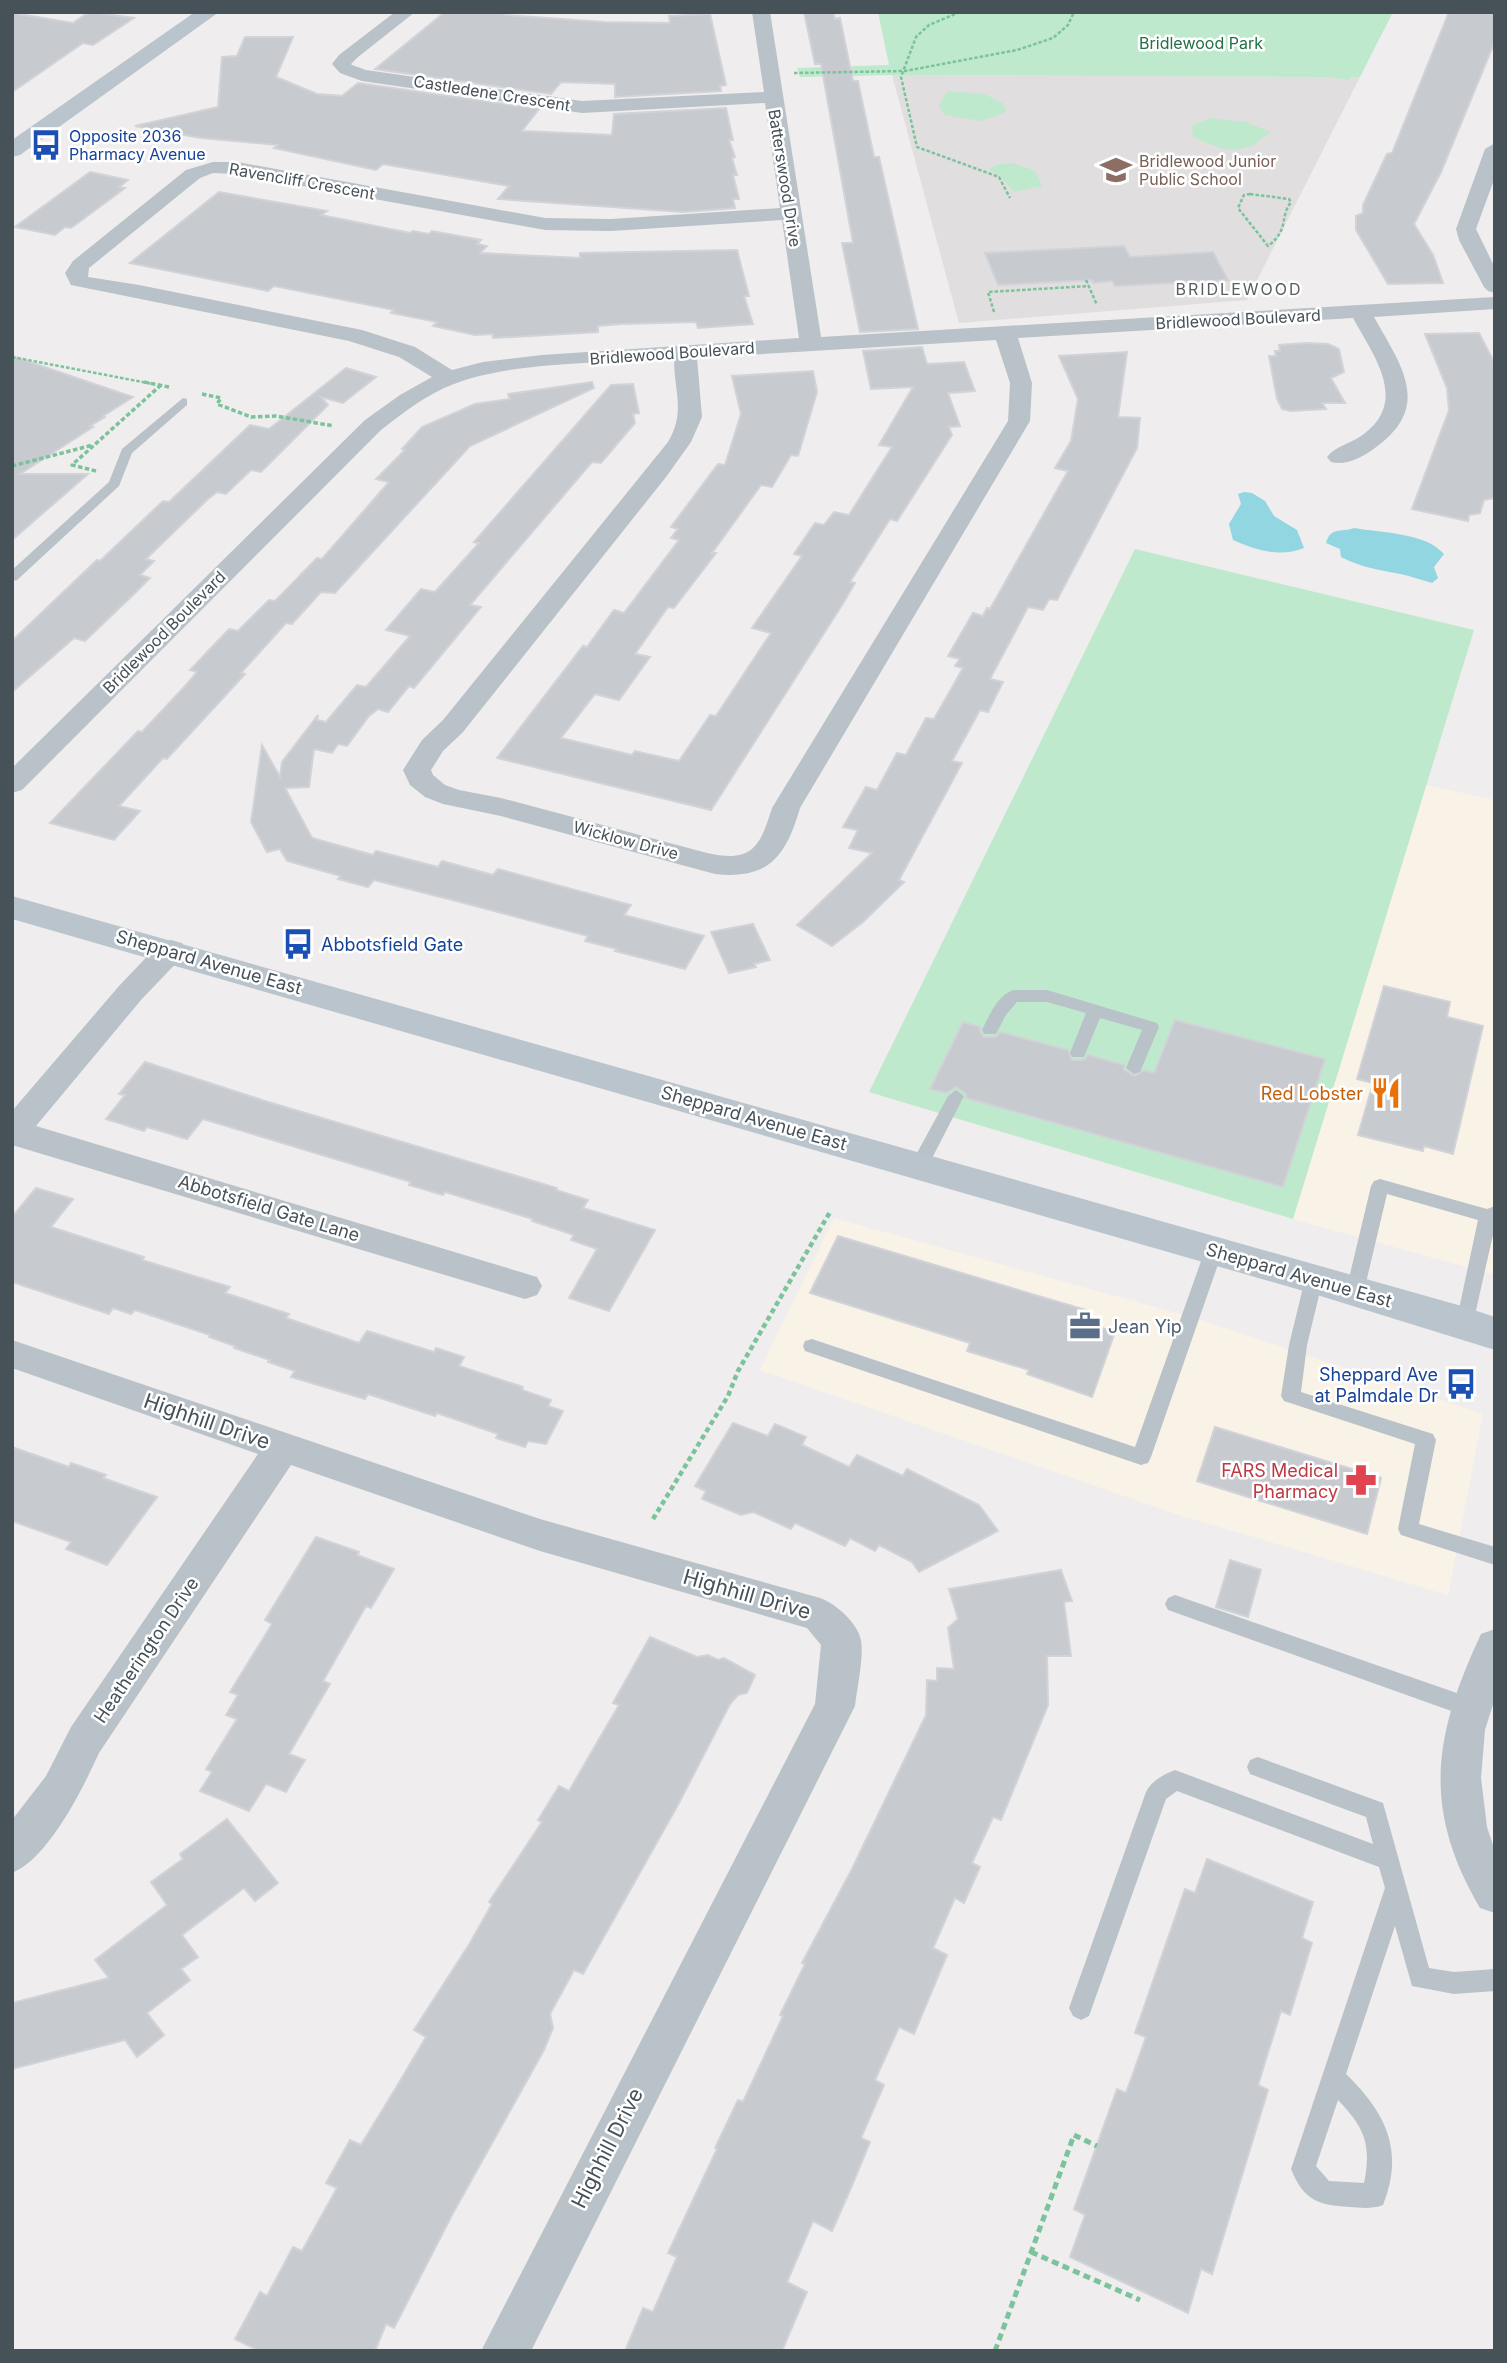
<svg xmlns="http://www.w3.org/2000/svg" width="1507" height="2363" viewBox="0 0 1507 2363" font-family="Inter,sans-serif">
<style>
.commercial{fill:#f9f3e7}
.education{fill:#e0dede}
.green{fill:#bfe9cd}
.water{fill:#91d6e1}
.building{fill:#c7cacf;stroke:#d1d3d8;stroke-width:2}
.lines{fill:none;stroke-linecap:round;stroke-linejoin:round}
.path-far3{stroke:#7bc39b;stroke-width:2.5;stroke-dasharray:3.5 2;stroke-linecap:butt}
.path-far2{stroke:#7bc39b;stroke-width:3.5;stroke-dasharray:4.5 2.5;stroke-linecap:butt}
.path-far1{stroke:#7bc39b;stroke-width:4.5;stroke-dasharray:5 3.5;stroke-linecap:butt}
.path{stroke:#7bc39b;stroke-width:5;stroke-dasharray:7 4.5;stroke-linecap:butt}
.lane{fill:#b9c2c8;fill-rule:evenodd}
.street{fill:#b9c2c8;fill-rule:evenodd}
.secondary{fill:#bac4cd;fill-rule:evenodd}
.labels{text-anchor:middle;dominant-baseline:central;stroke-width:5;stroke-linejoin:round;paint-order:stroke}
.far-park-label{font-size:16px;fill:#207143;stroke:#fff}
.far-street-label{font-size:16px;fill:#475158;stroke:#fff}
.far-transit-label{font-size:16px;fill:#164399;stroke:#fff;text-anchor:start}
.far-education-label{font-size:16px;fill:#785e54;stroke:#fff;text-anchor:start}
.far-neighbourhood-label{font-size:16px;letter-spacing:2px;fill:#5a5e61;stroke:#fff}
.transit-label{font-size:18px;fill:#164399;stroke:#fff;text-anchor:start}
.street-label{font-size:18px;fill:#475158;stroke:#fff}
.food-label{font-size:18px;fill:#c56008;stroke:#fff;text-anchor:end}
.service-label{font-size:18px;fill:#4e5e75;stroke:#fff;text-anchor:start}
.health-label{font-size:18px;fill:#be3a42;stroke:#fff;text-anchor:end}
.near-street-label{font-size:21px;fill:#475158;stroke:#fff}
</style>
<rect width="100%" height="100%" fill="#efeded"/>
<g class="commercial">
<path d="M1426 785 1495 800V1275L1293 1219Z"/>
<path d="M834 1218 1191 1317 1483 1414 1448 1595 1176 1514 760 1370Z"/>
</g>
<path class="education" d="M892 75 1360 77 1247 300 959 323Z"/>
<g class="green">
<path d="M878 12H1393L1360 77H1351L1349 80 1328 77 892 75 800 77 797 68 889 65Z"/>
<path d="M947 91 984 94 1003 103 1006 112 982 121 945 115 939 106Z"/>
<path d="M1211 118 1245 122 1271 132C1263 136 1261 141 1253 145 1234 155 1210 146 1193 136L1192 126Z"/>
<path d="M1013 163 1035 171 1042 186 1014 192 1002 178 988 169 999 164Z"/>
<path d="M1135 549 1474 630 1293 1219 869 1092Z"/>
</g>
<g class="water">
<path d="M1244 492 1252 493 1265 501 1274 516 1297 530 1304 548C1280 558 1255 550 1233 540L1229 524 1241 504 1238 494Z"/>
<path d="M1354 528C1380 533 1425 532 1444 554L1434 567 1438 578 1432 583C1421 580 1411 576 1400 574 1379 570 1360 567 1341 557L1340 549 1326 543C1331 526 1341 533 1354 528Z"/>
</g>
<g class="building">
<path d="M89 12 134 18 93 45 83 43 12 92V13L73 23Z"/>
<path d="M445 12H508L505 15 604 22 670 23 669 16 710 14 726 85 720 86 721 91 615 97V84L561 82 551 94 375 69Z"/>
<path d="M804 12H833L835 19 840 18 853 81H858L874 157H879L918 329 860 332 842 243H853L821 64H815Z"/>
<path d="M1449 12H1495V41L1441 172 1414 224 1433 255 1443 283 1388 284 1356 230V216L1363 213V205L1387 154 1392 153Z"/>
<path d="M245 37H293L276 77 317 94 342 96 358 83 539 109 522 131 612 135 614 114 726 108 733 140H729L735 157 732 158 737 175H733L739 199H733L735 208 683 212 498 199 509 186 383 164 376 170 274 148 278 145 201 138 135 126 218 107 222 57 237 56Z"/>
<path d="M90 172 128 180 119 187 125 188 71 228 65 227 55 235 15 227Z"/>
<path d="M219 192 327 211 321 215 410 233 413 231 429 234 432 231 481 240 477 244 487 246 480 253 580 258V253L737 250 749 296H744L753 324 698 328 696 322 621 324 598 326V332L493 338V334L475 335 433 326 437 322 391 313 394 310 274 286 268 291 130 263Z"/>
<path d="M1124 246 1130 257 1213 252 1228 280 1115 286 1112 281 1093 283 1092 280 998 285 985 253Z"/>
<path d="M1479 333 1495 364V498L1484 500 1480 513 1469 515 1468 521 1412 509 1449 410 1447 388 1425 334Z"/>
<path d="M1307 343 1328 344 1339 349 1344 372 1331 378 1345 403H1322L1326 409 1290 411 1282 409 1277 399 1269 356H1276L1275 351H1280L1279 345Z"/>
<path d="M922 347 927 364 964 362 975 391 948 393 960 426 949 427 952 435 897 521 890 519 850 582 855 583 844 602 711 810 497 758 583 646 587 647 614 610 624 613 679 540 671 538 678 529 671 527 718 464 725 465 741 414 732 376 813 371 817 392 798 456 791 455 772 487 761 485 712 553H716L674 608 668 607 635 654 650 657 619 700 595 694 561 738 632 755 635 751 679 761 710 715 716 716 771 633 752 628 802 556 794 554 815 523 824 525 834 512 849 515 892 447 879 445 913 387 871 389 863 351Z"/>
<path d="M1127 352 1118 417 1140 418 1137 448 1057 600 1049 599 1043 610 1028 607 1008 645 990 679 1003 682 988 712 980 710 952 761 962 763 899 880 904 882 863 922 832 946 797 925 872 853 849 848 858 830 843 827 866 787 877 790 897 753 906 755 926 718 934 719 963 668 955 666 960 659 948 656 973 613 983 616 987 608 990 609 1068 471 1055 468 1071 441 1078 399 1059 356Z"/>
<path d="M12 356 133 397 103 416 105 417 90 426 93 427 20 474H88L12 540Z"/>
<path d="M346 368 376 377 343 403 321 397 328 405 261 472 251 470 226 494 217 492 208 499 146 559 154 561 140 575 150 578 133 595 85 641 74 638 12 692V641L97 560 100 561 163 501 169 502 250 425 269 429Z"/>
<path d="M592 382 594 388 470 446 335 593 321 592 292 624 286 623 241 673 245 674 167 759 163 758 119 806 140 811 114 840 50 823 138 731 142 732 187 684 197 672 190 670 229 629 238 631 269 600 275 601 317 558 322 559 389 482 376 479 405 450 402 449 422 427 475 404 510 399 508 394Z"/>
<path d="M633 384 639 413 633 414 635 423 601 463 592 462 470 605 481 607 414 688 409 686 388 712 378 709 369 716 347 746 338 744 332 753 314 749 309 787 285 788 312 838 373 855 376 851 438 867 442 861 493 875 498 869 631 905 624 915 704 936 685 969 615 951 617 949 585 941 588 936 464 903 374 880 368 887 338 879 341 876 287 861 280 849 267 852 251 822 262 745 280 777 282 762 318 715 317 720 326 722 357 685 366 687 410 636 386 630 421 589 435 592 479 543 474 542 611 385Z"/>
<path d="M753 924 770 960 754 964 756 967 729 973 711 932Z"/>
<path d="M1384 986 1450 1002 1447 1017 1483 1026 1453 1154 1424 1146 1423 1151 1358 1135 1373 1083 1357 1079Z"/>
<path d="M1175 1020 1325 1059 1283 1187 966 1098V1094L956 1087 947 1093 930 1089 963 1022 980 1027V1031L984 1037H996L1000 1032 1068 1050 1072 1060H1084L1088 1055 1124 1065V1070L1135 1076 1144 1070 1154 1073Z"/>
<path d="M145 1062 265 1101 557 1188 556 1190 588 1200 583 1208 655 1230 609 1311 569 1298 597 1249 571 1240 574 1235 532 1221 533 1219 445 1192 443 1195 409 1185 411 1182 203 1119 187 1139 147 1127 144 1131 106 1119 125 1095 119 1094Z"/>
<path d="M36 1188 73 1199 51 1227 144 1257 142 1260 230 1287 225 1293 289 1314 286 1318 359 1343 367 1331 434 1352 436 1348 464 1357 459 1366 523 1387 522 1390 551 1400 548 1406 563 1411 546 1444 528 1441 525 1447 496 1438 498 1434 437 1413 435 1416 368 1394 365 1399 291 1377 295 1371 268 1362 270 1360 234 1348 235 1346 209 1337 210 1335 135 1310 131 1314 113 1308 109 1314 12 1282V1217Z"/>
<path d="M838 1236 1089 1311 1085 1323 1115 1332 1092 1397 1027 1374 1029 1370 967 1351 970 1343 810 1293Z"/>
<path d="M733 1423 768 1436 775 1424 806 1437 802 1445 849 1467 857 1455 903 1476 907 1469 979 1505 998 1531 919 1572 912 1562 879 1545 875 1551 850 1538 845 1546 795 1523 791 1529 753 1512 741 1515 702 1499 706 1491 695 1486Z"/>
<path d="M1215 1427 1381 1478 1367 1534 1197 1481Z"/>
<path d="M12 1447 69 1467 71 1463 106 1475 103 1478 157 1497 107 1565 66 1549 71 1542 12 1521Z"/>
<path d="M316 1537 359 1552 357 1555 394 1569 371 1608 366 1606 323 1681 330 1684 289 1754 305 1760 286 1792 266 1784 249 1811 200 1791 212 1772 206 1769 237 1719 226 1715 238 1695 230 1692 272 1624 265 1620Z"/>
<path d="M1230 1560 1261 1570 1248 1617 1216 1607Z"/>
<path d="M1061 1570 1072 1601 1064 1602 1071 1656H1047L1048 1705 1001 1820 993 1817 972 1863 980 1867 964 1903 955 1898 933 1948 947 1955 914 2034 899 2027 875 2080 884 2085 861 2138 870 2142 851 2188 832 2231 813 2221 787 2282 807 2292 782 2351H625L643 2308 653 2312 677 2257 668 2253 717 2149 715 2148 738 2100 743 2102 783 2016 780 2015 805 1964 802 1963 852 1869 926 1715 927 1680 937 1681V1668L954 1669 948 1628 958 1619 949 1589Z"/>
<path d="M650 1637 697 1657 708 1655 718 1660 724 1658 755 1675 747 1693 738 1695 730 1704 679 1803 583 1974 574 1970 550 2014 553 2028 544 2050 452 2215 394 2328 386 2324 375 2351H259L235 2339 260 2292 267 2296 293 2247 302 2251 337 2188 326 2183 350 2140 361 2145 394 2091 426 2037 414 2030 470 1943 492 1904 489 1902 542 1822 538 1820 559 1786 569 1791 595 1746 619 1705 613 1703Z"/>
<path d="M227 1819 278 1883 255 1901 244 1888 182 1935 198 1957 181 1969 190 1980 147 2013 164 2035 137 2057 125 2040 12 2069V2003L109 1978 95 1960 167 1905 151 1882 183 1859 180 1854Z"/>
<path d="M1207 1859 1313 1902 1302 1938 1312 1943 1290 2015 1281 2011 1258 2085 1268 2090 1212 2274 1201 2269 1188 2313 1070 2257 1085 2215 1074 2209 1117 2089 1126 2093 1146 2037 1135 2033 1185 1889 1195 1893Z"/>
</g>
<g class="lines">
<g class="path-far3">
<path d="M960 12 929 25 916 37 901 77 917 147 999 177 1010 198"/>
<path d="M794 73 905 71 1017 50 1053 38 1068 25 1074 12"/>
<path d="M1250 194 1289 199 1291 202C1279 218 1290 229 1268 246L1238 208 1244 195Z"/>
<path d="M1086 280 1097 305"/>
<path d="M994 312 988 292 1089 286"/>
<path d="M12 357 153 384"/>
</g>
<g class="path-far2">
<path d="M144 382 169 387"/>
<path d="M202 394 221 398 217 404 251 417 276 416 334 426"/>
<path d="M12 466 93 445"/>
<path d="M96 471 72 465 161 385"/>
</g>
<path class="path-far1" d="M653 1519 728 1396 738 1371 830 1212"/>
<g class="path">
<path d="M1031 2252 1140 2300"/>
<path d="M995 2351 1074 2135 1097 2146"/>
</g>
<g class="lane">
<path d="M183 398 187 399V405L132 453 119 486 17 580 12 581V570L109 482 122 449Z"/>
<path d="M1013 990H1047L1157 1023 1159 1027 1140 1072 1134 1074 1126 1068 1142 1030 1100 1018 1084 1057H1072L1070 1053 1086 1013 1047 1002H1017L1006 1015 996 1034H984L982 1030C989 1016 997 996 1013 990Z"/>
<path d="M956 1090 964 1096 928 1166 925 1171H913L910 1166 948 1096Z"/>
<path d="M1380 1179 1487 1209 1495 1206V1226L1472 1328 1465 1330 1458 1328 1456 1323 1478 1220 1387 1194 1364 1291 1361 1296H1349L1346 1291 1371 1186 1374 1181Z"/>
<path d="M1214 1243 1220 1245 1223 1250 1151 1457 1148 1463 1141 1465 805 1351 803 1346 805 1341 812 1339 1135 1447 1205 1250 1208 1245Z"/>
<path d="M1314 1272 1320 1274 1323 1279 1307 1345 1301 1392 1433 1434 1436 1440 1419 1524 1495 1547V1565L1401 1535 1398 1529 1415 1444 1284 1401 1281 1396 1289 1345 1305 1279 1308 1274Z"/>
<path d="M1175 1595 1471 1698 1479 1701 1482 1708 1479 1715 1471 1718 1168 1610 1165 1604 1168 1598Z"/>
<path d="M1258 1757 1383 1803 1429 1968 1454 1972 1495 1969V1991L1454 1994 1412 1986 1395 1926 1346 2074C1385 2112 1405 2150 1383 2205 1372 2209 1362 2208 1350 2207 1318 2205 1304 2201 1291 2169L1385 1888 1379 1867 1177 1791 1166 1799 1089 2016 1081 2020 1073 2016 1069 2008 1146 1792C1151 1781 1164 1774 1175 1770L1373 1844 1366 1817 1250 1774 1247 1767 1250 1760ZM1338 2100C1364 2127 1372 2144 1364 2183L1329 2181 1316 2166Z"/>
</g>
<g class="street">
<path d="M395 12H415L358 57 351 64 352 65 366 70 582 101 764 92 752 12H770L821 337 1495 297V309L1374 317C1400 364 1434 406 1375 448 1363 457 1346 466 1331 462L1327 457C1335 446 1353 443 1364 434 1409 400 1373 355 1353 318L1018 338 1032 383 1030 421 800 808C786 856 769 880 715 874L501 816 443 804 425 797 410 785 403 770 422 740 443 720 668 442C686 411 674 392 674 359 610 363 513 361 454 384 427 394 404 412 381 430L22 790 12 793V768L365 420 400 395 432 377 399 357 349 341 71 285 65 273 73 261 186 170 213 162H237L545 218 611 219 780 208 765 103 582 113 362 81 340 73 332 64 339 55ZM213 173 237 174 545 230 611 231 782 220 799 338 542 355 483 362 452 370 415 347 362 330 139 285 88 277 89 268 200 178ZM996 340 1010 383 1008 421 772 808C760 847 752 863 707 853L501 798 459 790 445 785 433 775 431 770 443 751 463 732 666 477 691 442 702 417 697 358Z"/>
<path d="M1495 143V177L1476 229 1495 268V293L1488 291 1484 287 1459 240 1456 229 1485 149Z"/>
<path d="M171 940 182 943 186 950 182 957 141 1000 36 1126 537 1277 542 1286 537 1295 525 1299 12 1145V1111L119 986 160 943Z"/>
<path d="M12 1340 540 1519 820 1598C836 1604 857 1622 861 1640 864 1657 857 1688 855 1706L531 2351H481L815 1704 821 1645 807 1628 540 1551 291 1465 99 1753C83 1788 49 1858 12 1873V1820L46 1776 71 1727 258 1454 12 1368Z"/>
<path d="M1495 1629V1698L1485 1730 1481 1778 1487 1827 1495 1851V1913L1480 1908C1421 1807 1434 1735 1481 1634Z"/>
</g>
<g class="secondary">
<path d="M195 12H219L20 155 12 157V140Z"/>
<path d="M12 896 1465 1307 1495 1317V1350L1314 1294 12 919Z"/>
</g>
</g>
<defs>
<symbol id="bus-bare" viewBox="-9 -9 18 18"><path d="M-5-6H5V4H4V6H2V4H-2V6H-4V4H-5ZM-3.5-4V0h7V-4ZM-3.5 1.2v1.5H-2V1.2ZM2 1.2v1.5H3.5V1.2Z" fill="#1a4fb4" stroke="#fff" stroke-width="2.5" paint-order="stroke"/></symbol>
<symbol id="school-bare" viewBox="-9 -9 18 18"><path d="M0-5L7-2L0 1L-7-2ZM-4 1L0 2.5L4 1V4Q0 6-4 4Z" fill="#8d6e63" stroke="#fff" stroke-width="2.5" paint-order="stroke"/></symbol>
<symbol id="restaurant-bare" viewBox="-9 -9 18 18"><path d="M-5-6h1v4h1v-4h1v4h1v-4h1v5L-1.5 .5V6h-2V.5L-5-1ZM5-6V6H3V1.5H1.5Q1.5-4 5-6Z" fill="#e8710a" stroke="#fff" stroke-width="2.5" paint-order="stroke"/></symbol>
<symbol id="office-bare" viewBox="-9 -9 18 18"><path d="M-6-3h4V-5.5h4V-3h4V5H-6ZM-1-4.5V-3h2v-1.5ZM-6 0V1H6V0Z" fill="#5c6f8a" stroke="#fff" stroke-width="2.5" paint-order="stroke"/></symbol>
<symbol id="pharmacy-bare" viewBox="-9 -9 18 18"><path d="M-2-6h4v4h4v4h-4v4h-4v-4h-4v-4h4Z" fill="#e0444e" stroke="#fff" stroke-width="2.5" paint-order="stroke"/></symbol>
</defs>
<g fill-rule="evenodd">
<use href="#bus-bare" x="24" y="123" width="44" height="44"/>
<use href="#school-bare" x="1094" y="148" width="44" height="44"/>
<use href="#bus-bare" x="276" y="922" width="44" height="44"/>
<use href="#restaurant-bare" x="1364" y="1071" width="44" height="44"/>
<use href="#office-bare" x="1063" y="1304" width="44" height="44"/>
<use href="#bus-bare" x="1439" y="1362" width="44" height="44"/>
<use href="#pharmacy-bare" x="1339" y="1458" width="44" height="44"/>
</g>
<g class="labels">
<g class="far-park-label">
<text x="1201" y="43">Bridlewood Park</text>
</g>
<g class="far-street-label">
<text transform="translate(492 93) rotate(9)">Castledene Crescent</text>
<text transform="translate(785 178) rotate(81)">Batterswood Drive</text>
<text transform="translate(302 181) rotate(10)">Ravencliff Crescent</text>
<text transform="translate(1238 319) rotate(-3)">Bridlewood Boulevard</text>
<text transform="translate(672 353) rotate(-4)">Bridlewood Boulevard</text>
<text transform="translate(164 632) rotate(-45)">Bridlewood Boulevard</text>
<text transform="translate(626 840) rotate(15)">Wicklow Drive</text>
</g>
<g class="far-transit-label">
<text x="69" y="136">Opposite 2036<tspan x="69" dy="18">Pharmacy Avenue</tspan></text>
</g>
<g class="far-education-label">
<text x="1139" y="161">Bridlewood Junior<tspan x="1139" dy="18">Public School</tspan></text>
</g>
<g class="far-neighbourhood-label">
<text x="1239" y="289">BRIDLEWOOD</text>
</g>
<g class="transit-label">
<text x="321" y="944">Abbotsfield Gate</text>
<text x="1438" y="1374" text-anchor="end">Sheppard Ave<tspan x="1438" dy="21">at Palmdale Dr</tspan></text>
</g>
<g class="street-label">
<text transform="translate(209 962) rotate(16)">Sheppard Avenue East</text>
<text transform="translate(754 1118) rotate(16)">Sheppard Avenue East</text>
<text transform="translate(269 1208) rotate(17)">Abbotsfield Gate Lane</text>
<text transform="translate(1299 1275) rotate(16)">Sheppard Avenue East</text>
<text transform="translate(146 1650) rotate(-56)">Heatherington Drive</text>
</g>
<g class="food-label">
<text x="1363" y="1093">Red Lobster</text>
</g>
<g class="service-label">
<text x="1108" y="1326">Jean Yip</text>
</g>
<g class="health-label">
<text x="1338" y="1470">FARS Medical<tspan x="1338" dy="21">Pharmacy</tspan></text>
</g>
<g class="near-street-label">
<text transform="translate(207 1421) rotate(19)">Highhill Drive</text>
<text transform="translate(747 1594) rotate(16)">Highhill Drive</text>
<text transform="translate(607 2148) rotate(-63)">Highhill Drive</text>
</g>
</g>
<rect width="1507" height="2363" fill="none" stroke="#475158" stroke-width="28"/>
</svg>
